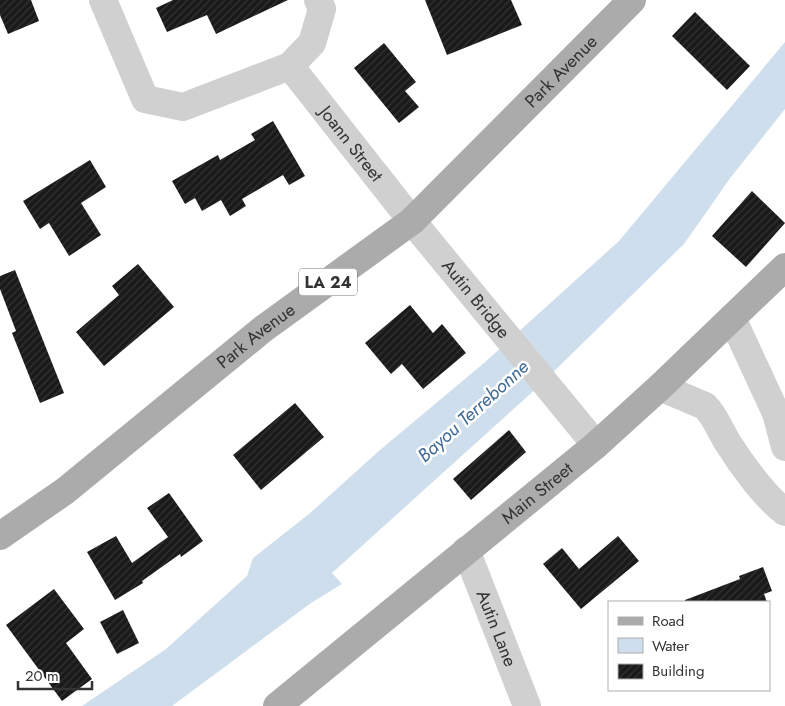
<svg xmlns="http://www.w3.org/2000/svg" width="785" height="706" viewBox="0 0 785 706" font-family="Jost,sans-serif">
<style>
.water{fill:#cfdeed}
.building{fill:url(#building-hatch)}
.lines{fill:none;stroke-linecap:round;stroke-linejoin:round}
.minor{stroke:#d0d0d0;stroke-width:28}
.major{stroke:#ababab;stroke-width:28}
.labels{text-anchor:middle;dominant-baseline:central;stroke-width:5;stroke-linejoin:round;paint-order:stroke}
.shield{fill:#fff;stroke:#707070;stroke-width:1}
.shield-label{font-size:16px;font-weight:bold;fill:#333}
.street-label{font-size:18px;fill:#333;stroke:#fff}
.water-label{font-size:19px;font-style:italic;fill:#406a95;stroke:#fff}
</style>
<defs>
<pattern id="building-hatch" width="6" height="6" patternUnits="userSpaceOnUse" patternTransform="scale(1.25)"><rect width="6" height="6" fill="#1a1a1a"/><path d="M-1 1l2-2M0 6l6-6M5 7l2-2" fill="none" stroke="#333"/></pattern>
</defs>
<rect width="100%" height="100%" fill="#fff"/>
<path class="water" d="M785 42V109L731 177 684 244 539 386 332 573 342 584 311 603 172 706H82L166 649 247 576 253 558 309 514 380 450 484 363 619 241Z"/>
<g class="building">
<path d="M0 0H31L39 21 8 34 0 15Z"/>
<path d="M173 0H288L216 34 207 15 167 32 156 8Z"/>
<path d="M425 0H511L522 25 447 55Z"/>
<path d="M695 12 750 66 727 90 672 36Z"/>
<path d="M384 43 416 82 405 91 419 107 399 123 354 68Z"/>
<path d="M273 121 305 176 289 185 283 175 242 199 246 206 230 216 221 200 202 211 195 198 185 204 172 181 218 155 220 160 255 140 251 134Z"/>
<path d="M90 160 106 187 81 203 101 235 69 256 49 223 40 229 23 201Z"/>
<path d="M752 191 785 223 746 267 712 236Z"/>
<path d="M138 264 174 307 104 366 76 332 119 295 112 286Z"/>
<path d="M15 270 64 393 40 403 12 333 16 331 0 289V276Z"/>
<path d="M410 305 433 333 442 324 466 353 423 389 402 364 391 374 365 343Z"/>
<path d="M295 403 324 437 261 490 233 455Z"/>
<path d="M509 430 526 452 471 500 453 479Z"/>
<path d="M169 493 203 541 181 557 180 554 142 581 143 583 115 600 87 552 116 536 132 563 168 537 147 508Z"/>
<path d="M618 536 639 561 581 609 543 564 562 548 579 569Z"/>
<path d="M763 567 772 591 764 594 767 602H685V600L740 579 739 576Z"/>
<path d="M54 589 84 629 66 643 92 679 62 701 6 625Z"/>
<path d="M123 610 139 643 117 654 100 622Z"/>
</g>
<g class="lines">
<g class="minor">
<path d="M103 0 145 99 183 107 290 66 312 43 322 9 318 0"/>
<path id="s1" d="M290 66 412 221 596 445"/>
<path d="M732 318 776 413 785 447"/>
<path d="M660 387 705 406C715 416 720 430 728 443 741 464 765 497 785 512"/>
<path id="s2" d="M466 550 527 706"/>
</g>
<g class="major">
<path id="s3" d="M0 536 65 491 263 329 412 221 632 0"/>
<path id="s4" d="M277 706 596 445 660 387 785 267"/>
</g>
</g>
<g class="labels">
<rect class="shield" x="299" y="268.5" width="58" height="27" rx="4"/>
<g class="shield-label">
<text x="328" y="282">LA 24</text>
</g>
<g class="street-label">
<text stroke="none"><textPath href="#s3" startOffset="730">Park Avenue</textPath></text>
<text stroke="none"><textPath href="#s1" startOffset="99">Joann Street</textPath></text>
<text stroke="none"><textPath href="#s1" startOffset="298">Autin Bridge</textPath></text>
<text stroke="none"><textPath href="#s3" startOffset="325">Park Avenue</textPath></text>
<text stroke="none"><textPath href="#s4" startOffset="336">Main Street</textPath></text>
<text stroke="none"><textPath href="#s2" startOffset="84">Autin Lane</textPath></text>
</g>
<g class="water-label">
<text transform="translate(473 411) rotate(-42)">Bayou Terrebonne</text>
</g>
</g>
<rect x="608" y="601" width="162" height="90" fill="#ffffff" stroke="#adadad"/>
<rect x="618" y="617" width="25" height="8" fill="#ababab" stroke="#adadad"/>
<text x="652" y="626" font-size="15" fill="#333333">Road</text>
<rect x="618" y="638" width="25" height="15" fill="#cfdeed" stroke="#adadad"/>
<text x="652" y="651" font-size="15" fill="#333333">Water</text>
<rect x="618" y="664" width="25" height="15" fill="url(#building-hatch)" stroke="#adadad"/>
<text x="652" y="676" font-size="15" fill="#333333">Building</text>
<path d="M18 681v8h74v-8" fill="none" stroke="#333333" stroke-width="2.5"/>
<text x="25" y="681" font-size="15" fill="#333333" stroke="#ffffff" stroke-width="4" paint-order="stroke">20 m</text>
</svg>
